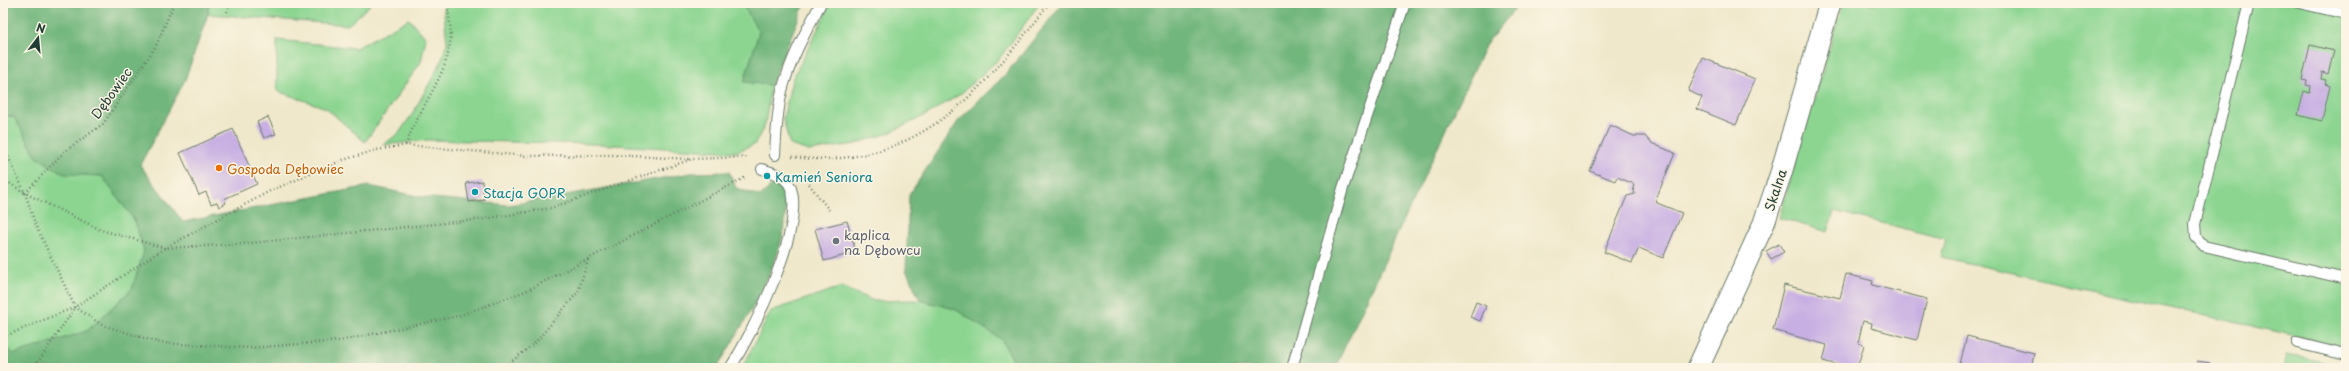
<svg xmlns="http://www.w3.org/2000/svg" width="2349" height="371" viewBox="0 0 2349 371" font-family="'Playpen Sans',sans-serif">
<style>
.green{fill:#8cd591;stroke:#568962}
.forest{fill:#71b67b;stroke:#487a58}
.building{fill:#c7afe3}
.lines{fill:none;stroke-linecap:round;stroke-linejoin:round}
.lane-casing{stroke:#687968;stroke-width:12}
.street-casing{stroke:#687968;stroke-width:23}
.path{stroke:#687968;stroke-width:2.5;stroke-dasharray:1 3;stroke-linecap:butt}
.lane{stroke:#fff;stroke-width:10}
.street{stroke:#fff;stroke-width:21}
.food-dot{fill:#e8710a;stroke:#fcf5e5;stroke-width:1.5}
.culture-dot{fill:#0f9aa8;stroke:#fcf5e5;stroke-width:1.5}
.worship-dot{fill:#6b7280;stroke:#fcf5e5;stroke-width:1.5}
.labels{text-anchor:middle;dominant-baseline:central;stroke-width:3;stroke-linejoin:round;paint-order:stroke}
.street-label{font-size:13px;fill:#1f3d34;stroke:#fcf5e5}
.food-label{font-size:13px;fill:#c56008;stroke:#fcf5e5;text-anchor:start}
.culture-label{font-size:13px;fill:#0d838f;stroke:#fcf5e5;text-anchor:start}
.worship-label{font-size:13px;fill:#5b616d;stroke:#fcf5e5;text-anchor:start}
</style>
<rect width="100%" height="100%" fill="#fcf5e5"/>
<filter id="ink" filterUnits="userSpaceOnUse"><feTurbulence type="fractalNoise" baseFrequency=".025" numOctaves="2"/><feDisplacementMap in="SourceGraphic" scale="8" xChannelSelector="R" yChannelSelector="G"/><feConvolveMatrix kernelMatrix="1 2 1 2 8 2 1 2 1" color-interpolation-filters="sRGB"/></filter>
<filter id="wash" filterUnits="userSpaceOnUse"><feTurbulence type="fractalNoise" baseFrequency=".012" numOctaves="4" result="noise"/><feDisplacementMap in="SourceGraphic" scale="16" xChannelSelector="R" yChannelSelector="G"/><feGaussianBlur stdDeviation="0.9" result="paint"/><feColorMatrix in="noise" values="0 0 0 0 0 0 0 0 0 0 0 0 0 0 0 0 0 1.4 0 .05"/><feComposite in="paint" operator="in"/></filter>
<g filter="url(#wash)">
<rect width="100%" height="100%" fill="#efe8ca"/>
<g class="green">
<path d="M209 3H372L348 25 208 14Z"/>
<path d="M443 3H732L743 5 759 32 744 82 771 85 765 125 755 144 736 152 596 144 428 140 383 145 399 133 413 113 441 62 447 43Z"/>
<path d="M831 3H1040L999 59 959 95 926 115 889 133 855 144 809 151 790 145 783 119 792 80Z"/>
<path d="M1843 3H2346V347L1941 257 1946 239 1834 211 1828 232 1779 218Z"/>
<path d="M409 19 426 38 421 62 365 142 326 108 277 91V40L356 48Z"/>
<path d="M3 115 14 117 37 157 64 173 102 176 135 221 144 251 132 289 87 331 14 354 3 345Z"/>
<path d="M841 287 874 301 920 300 955 309 1001 339 1018 368H742L771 311Z"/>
<path d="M2286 355 2346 366V368H2283Z"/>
</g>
<g class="forest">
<path d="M3 3H209L208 14 185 80 140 165 183 222 369 186 422 197 509 205 691 173 729 172 736 188 760 196 775 183 787 190C786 207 785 226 781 242 769 284 739 331 717 368H3V345L14 354 87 331 132 289 144 251 135 221 102 176 64 174 37 157 14 117 3 115Z"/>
<path d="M732 3H807L802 10 771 85 744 82 759 32 743 5Z"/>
<path d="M1063 3H1520L1486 44 1335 368H1018L1001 339 955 309 920 300 906 270 909 195 959 120 1005 75Z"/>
</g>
<g id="blocks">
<g class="building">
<path d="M2310 45 2334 51 2328 74 2322 72 2321 79 2326 80 2325 84 2330 86 2322 121 2298 115 2304 91 2310 93 2311 86 2306 85 2307 81 2302 80Z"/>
<path d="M1703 58 1755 79 1736 125 1697 109 1702 97 1688 91Z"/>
<path d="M268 117 276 134 264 138 257 122Z"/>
<path d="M1610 125 1634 136H1645L1651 143 1675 153 1656 199 1657 203 1682 213 1663 258 1639 248 1632 263 1604 252 1627 196 1635 194 1633 188 1634 184 1617 177 1615 181 1590 171Z"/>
<path d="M233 129 257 184 224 199 226 203 219 207 217 202 211 204 206 192 199 195 180 153Z"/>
<path d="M482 181 484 200 469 202 466 183Z"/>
<path d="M847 221 856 252 824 261 815 229Z"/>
<path d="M1779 244 1784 252 1771 259 1766 251Z"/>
<path d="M1846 274 1873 281 1872 285 1927 299 1917 340 1871 328 1872 323 1863 321 1858 343 1864 345 1857 368H1849L1823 361 1827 345 1773 330 1784 285 1840 298Z"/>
<path d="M1476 302 1486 306 1480 321 1470 317Z"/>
<path d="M1967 336 2034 353 2031 368H1959Z"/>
<path d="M2197 361 2210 363 2209 368H2196Z"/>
</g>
</g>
</g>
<g filter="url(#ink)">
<use href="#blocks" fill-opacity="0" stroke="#687968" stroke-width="1"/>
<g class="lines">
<defs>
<g id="lane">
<path d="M2249 3 2195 224 2196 237 2204 246 2346 279"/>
<path d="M2299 3 2346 14"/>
<path d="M775 155C776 134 777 112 782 91 790 60 806 31 821 3"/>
<path d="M2297 343 2346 355"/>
<path d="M730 368C752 335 807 224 790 186 785 176 772 172 762 169"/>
<path d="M1292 368 1343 188 1405 3"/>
</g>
<path id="street" d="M1698 368 1764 223 1781 173 1830 3"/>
</defs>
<use href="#lane" class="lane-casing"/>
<use href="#street" class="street-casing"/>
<g class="path">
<path d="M227 12 230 3"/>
<path d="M406 145C417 111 446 78 450 43 452 30 449 16 447 3"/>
<path d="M3 146 25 193 36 226 75 307 102 325 160 343 250 348 339 341 458 316 526 291 746 177"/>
<path d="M792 157C916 172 981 93 1049 3"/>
<path d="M3 179 25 193 101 230 165 248 241 244 484 219 551 208 692 159 749 157"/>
<path d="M809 184 829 210"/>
<path d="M25 193 64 152 103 124 156 46 174 3"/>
<path d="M3 337 75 307 165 248 270 191 343 160 377 150 406 145 526 156 613 155 690 159"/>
<path d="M31 368 40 359 75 308"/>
<path d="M503 368 535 343 578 292 588 260"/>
</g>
<use href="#lane" class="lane"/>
<use href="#street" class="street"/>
</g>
</g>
<circle class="food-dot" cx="219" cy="168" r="4"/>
<g class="culture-dot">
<circle cx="767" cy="176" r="4"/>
<circle cx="475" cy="192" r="4"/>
</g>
<circle class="worship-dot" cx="836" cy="241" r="4"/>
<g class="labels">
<g class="street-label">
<text transform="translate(111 93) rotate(-54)">Dębowiec</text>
<text transform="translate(1775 190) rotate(-72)">Skalna</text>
</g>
<g class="food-label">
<text x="227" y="168">Gospoda Dębowiec</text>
</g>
<g class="culture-label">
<text x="775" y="176">Kamień Seniora</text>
<text x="483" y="192">Stacja GOPR</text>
</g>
<g class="worship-label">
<text x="844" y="234">kaplica<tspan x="844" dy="15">na Dębowcu</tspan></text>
</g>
</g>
<rect width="2349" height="371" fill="none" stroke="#fcf5e5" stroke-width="16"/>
<g transform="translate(38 38) rotate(16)" stroke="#fcf5e5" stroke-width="3" paint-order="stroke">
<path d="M0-3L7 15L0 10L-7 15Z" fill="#1f3d34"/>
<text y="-6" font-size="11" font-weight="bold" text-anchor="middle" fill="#1f3d34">N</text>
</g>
</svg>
